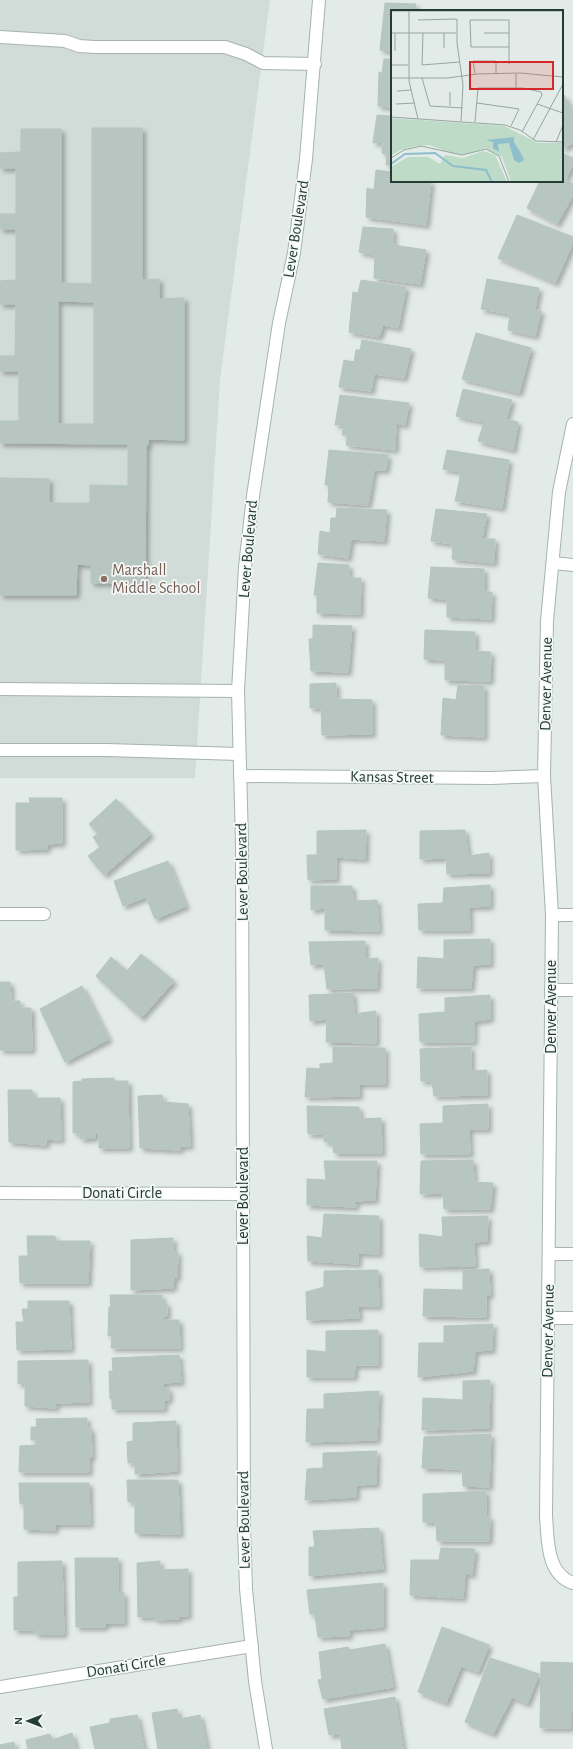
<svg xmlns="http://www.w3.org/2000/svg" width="573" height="1749" viewBox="0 0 573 1749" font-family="'Alegreya Sans',sans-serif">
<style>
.built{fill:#d1dbd7}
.building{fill:#b8c6c1;stroke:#b5c5bf;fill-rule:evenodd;filter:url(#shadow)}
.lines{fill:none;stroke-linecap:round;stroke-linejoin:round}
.minor-casing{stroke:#a6b3af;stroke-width:14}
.minor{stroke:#fff;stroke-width:12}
.education-dot{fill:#8d6e63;stroke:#f3f8f6;stroke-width:1.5}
.labels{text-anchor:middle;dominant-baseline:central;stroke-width:3.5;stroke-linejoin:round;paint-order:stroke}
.street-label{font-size:16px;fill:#243b37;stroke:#f3f8f6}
.education-label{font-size:16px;fill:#785e54;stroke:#f3f8f6;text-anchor:start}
.inset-river{fill:none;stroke:#8fbfcc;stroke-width:2}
.inset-road{fill:none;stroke:#97a5a1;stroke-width:1}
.view{fill:#d62828;fill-opacity:0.15;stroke:#d62828;stroke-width:2}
.inset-edge{fill:none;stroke:#243b37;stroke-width:2}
</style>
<defs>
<filter id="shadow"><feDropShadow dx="3.5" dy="3.5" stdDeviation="2" flood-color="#0004"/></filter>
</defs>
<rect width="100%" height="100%" fill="#e3ebe8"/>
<path class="built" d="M0 0H270L220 380 195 778H0Z"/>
<g class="building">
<path d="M385 3 416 4 415 11H392V51L380 50Z"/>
<path d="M384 59H392V107L378 106 379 72 382 73Z"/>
<path d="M564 95 573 112V143L562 149V96Z"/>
<path d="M377 115 392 116V165H386L387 155 382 153V142L373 143Z"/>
<path d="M92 128H142V280L159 279V299L184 298V440L148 439V445L146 446 145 583H91V565L77 564 76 595H0V478L49 479V503H90V485L128 486V444L0 443V421H19V371H0V356H15L16 304H0V281L16 280V229H0V214H16V168H0V153L21 152V129H61V283L92 284ZM58 301 94 302V424H58Z"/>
<path d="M562 153 573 158V164L565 180 573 184V195L557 224 527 208 539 183 536 181H562Z"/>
<path d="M376 170 392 172V181H431L426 225 366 217 367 188 374 190Z"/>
<path d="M517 215 573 237V243L555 283 498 258Z"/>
<path d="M363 227 393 229V245L426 250 420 284 374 278 375 255 359 252Z"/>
<path d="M487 279 539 288 535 309 541 311 535 336 508 330 510 314 481 309Z"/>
<path d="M361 280 406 287 398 328 383 325 379 337 349 332 353 292 358 293Z"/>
<path d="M476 333 531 348 519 393 462 379Z"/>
<path d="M362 340 411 349 404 378 374 374 371 391 339 387 344 360 354 362 356 350H360Z"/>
<path d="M463 389 512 400 506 419 518 422 513 450 478 441 484 422 456 416Z"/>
<path d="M340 395 409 403 405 425 396 423 395 450 346 445 348 435H342L344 425H335Z"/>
<path d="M329 450 388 455 386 470H374L368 505 328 502 329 485H325Z"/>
<path d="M447 450 509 460 502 508 455 501 461 472 443 469Z"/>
<path d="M337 508 387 510 384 541 351 539 348 558 318 554 320 531 330 533 331 518H336Z"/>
<path d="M436 509 487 514 482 539H495L494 563 452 559 453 544 431 541Z"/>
<path d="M318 563 349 565V578H361L360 614 317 613V595H314Z"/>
<path d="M431 567 484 569V592H492L491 619 447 617V599L428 598Z"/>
<path d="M313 625 352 626 348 672 311 671 309 639H313Z"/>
<path d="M425 630 475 632V651L491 652 490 681 445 680V660L424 659Z"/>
<path d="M336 683V699L372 700V734L322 735 321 708H310V684Z"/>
<path d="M458 685 484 686V737L441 735 443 698 456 700Z"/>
<path d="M29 798H62V843L47 844V849L16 850V803H30Z"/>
<path d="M116 799 151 834 104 875 88 856 100 847 93 837 98 834 89 824Z"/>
<path d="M366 830 365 859 336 857V879L308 880 307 855H317V831Z"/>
<path d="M465 830 468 856 489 853V873L447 874 446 858 420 859V831Z"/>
<path d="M168 861 186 906 155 919 146 897 123 906 114 881Z"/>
<path d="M490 885V906L469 907 470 930H419L418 904 443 903 444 888Z"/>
<path d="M311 886H352L353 901 377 900 379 931 325 930V908L311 910Z"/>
<path d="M490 939V964L473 965 471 988H417L418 957 444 959V940Z"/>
<path d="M365 941V959L378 958 377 988 327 989 324 964 311 965 309 942Z"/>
<path d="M141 954 174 981 141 1018 96 976 111 957 127 971Z"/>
<path d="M0 982H10L11 1001H20V1008H31L32 1050H0Z"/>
<path d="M82 986 109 1039 65 1062 40 1009Z"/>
<path d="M353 993 354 1014 376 1011V1043L326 1042 327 1019 310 1021 309 995Z"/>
<path d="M490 995V1019L474 1021V1042H420L419 1014 445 1012V998Z"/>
<path d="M333 1047 385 1048V1084H359V1096L305 1097 307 1068 320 1069V1064L333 1063Z"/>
<path d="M471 1047V1071L487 1070V1095L434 1096 432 1081H421L420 1049Z"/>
<path d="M114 1078V1081H128L129 1148H99V1134L95 1133V1138L80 1139V1133H73V1082L82 1081V1079Z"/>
<path d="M8 1090H32L33 1098H60L61 1140 46 1139V1145L9 1142Z"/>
<path d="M162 1095 163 1102 188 1104 190 1146H180V1150L140 1148 138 1096Z"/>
<path d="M488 1104V1129H469L470 1154H421L420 1124 443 1123V1106Z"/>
<path d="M307 1106 359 1107 360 1119 381 1118 382 1153H334L332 1142H324V1134H308Z"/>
<path d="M473 1160 474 1182 493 1183 490 1209H444L443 1193 420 1194 421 1161Z"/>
<path d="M324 1161H377L375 1200 355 1201 356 1207 307 1205V1179L326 1180Z"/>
<path d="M324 1214 379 1216V1254L358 1253V1264L308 1261 307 1236 322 1238Z"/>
<path d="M488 1216 487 1241 474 1242 475 1266 420 1267 419 1234 443 1237 442 1217Z"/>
<path d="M27 1236H55L56 1241H90L88 1283H20L19 1256H28Z"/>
<path d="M173 1238V1252H178L177 1278 174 1277 173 1288 131 1290V1240Z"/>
<path d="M489 1269 490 1295H486V1317L423 1316 424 1289 463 1290V1270Z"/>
<path d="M378 1270 379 1306H358L359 1318 307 1320 306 1292 324 1287V1271Z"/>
<path d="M110 1295H162V1303H167V1316L163 1317V1320H179L180 1348H111L112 1336H108L109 1307H111Z"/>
<path d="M28 1301H69L71 1349 17 1350 16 1322H24L22 1309H28Z"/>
<path d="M493 1324 492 1350 475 1351 473 1371 418 1377 419 1343H444V1326Z"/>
<path d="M378 1330V1365H355L354 1377H307V1350L326 1352V1331Z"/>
<path d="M179 1355 181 1382 163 1383V1388H169V1400H164V1409H112V1399H110L109 1371H113L112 1358Z"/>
<path d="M88 1360 89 1402 55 1403 56 1408 25 1406V1383L18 1384V1361Z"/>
<path d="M490 1380 489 1428 422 1430 423 1398 463 1400V1381Z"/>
<path d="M379 1391 377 1440 306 1442 307 1409H324V1394Z"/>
<path d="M87 1418V1428H91L92 1457H89V1472H19L20 1446 36 1445V1440H31V1427H37L36 1419Z"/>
<path d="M176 1421 177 1471 135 1474V1463H128L127 1442 133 1441V1423Z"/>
<path d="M491 1434 489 1487 463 1486 462 1469 422 1468 424 1437Z"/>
<path d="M377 1451 376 1484 356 1485V1497L305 1500 307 1469 323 1468V1453Z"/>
<path d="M127 1480H178L180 1534 135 1533V1502H128Z"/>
<path d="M19 1483H89L90 1524H55V1530L24 1529V1504H20Z"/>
<path d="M486 1491V1517H490L489 1541H437L436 1522H423V1494Z"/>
<path d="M379 1528 383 1569 309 1576V1547H315L313 1531Z"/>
<path d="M441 1548 475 1549 472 1575 465 1573 463 1598 410 1595 411 1560H439Z"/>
<path d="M75 1558H118V1592L124 1593V1623H105V1627H76Z"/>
<path d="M62 1561 64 1634H35V1630H14V1597H18V1562Z"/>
<path d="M160 1561V1570L188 1569V1616H179V1619L155 1620V1617H138L137 1563Z"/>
<path d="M383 1583V1627L349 1630V1636L318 1637 315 1614H310L307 1590Z"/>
<path d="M442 1627 489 1645 478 1672 461 1666 446 1703 418 1692Z"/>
<path d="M385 1644 393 1687 323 1699 318 1680 322 1679 319 1652 348 1647 350 1650Z"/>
<path d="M490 1658 539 1674 527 1704 512 1697 493 1734 465 1722Z"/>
<path d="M541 1662 573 1663 571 1728H540Z"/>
<path d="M395 1697 403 1749H342L340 1734 329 1735 324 1709Z"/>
<path d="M177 1709 179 1719 200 1715 207 1749H158L152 1713Z"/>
<path d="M137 1715 144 1749H95L90 1727 110 1723V1719Z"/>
<path d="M72 1733 76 1749H28L26 1740 50 1734 52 1740Z"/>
<path d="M14 1742 15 1749H0V1745Z"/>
</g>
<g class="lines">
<defs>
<g id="minor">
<path d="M0 37 65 41 79 46 95 47H225L246 54 263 63 315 64"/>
<path d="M573 424 559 492 547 621 544 776 552 915 546 1516C548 1539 546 1574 573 1583"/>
<path d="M553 563 573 565"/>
<path d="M0 689 238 691"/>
<path d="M0 750H107L239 754"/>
<path d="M240 776 491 778 544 776"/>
<path d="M0 914H44"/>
<path d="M552 915H573"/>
<path d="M551 990H573"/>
<path d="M0 1193 243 1194"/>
<path d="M549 1254H573"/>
<path d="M549 1318H573"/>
<path d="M0 1687 252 1646"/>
<path d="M266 1749 255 1681 246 1589 244 1529 242 843 238 691 245 567 253 496 279 323 294 253 306 159 319 0"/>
</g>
</defs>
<use href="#minor" class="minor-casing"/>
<use href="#minor" class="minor"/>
</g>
<circle class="education-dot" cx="104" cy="579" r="4"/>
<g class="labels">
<g class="street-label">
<text transform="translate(296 229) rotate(-81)">Lever Boulevard</text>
<text transform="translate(248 549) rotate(-85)">Lever Boulevard</text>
<text transform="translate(546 684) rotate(-89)">Denver Avenue</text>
<text transform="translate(392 777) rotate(1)">Kansas Street</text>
<text transform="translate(242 872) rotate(-91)">Lever Boulevard</text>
<text transform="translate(551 1007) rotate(-90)">Denver Avenue</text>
<text x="122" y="1193">Donati Circle</text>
<text transform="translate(243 1196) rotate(-90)">Lever Boulevard</text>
<text transform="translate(548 1331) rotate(-89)">Denver Avenue</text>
<text transform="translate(244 1520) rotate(-91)">Lever Boulevard</text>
<text transform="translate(126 1666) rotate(-9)">Donati Circle</text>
</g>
<g class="education-label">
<text x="112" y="570">Marshall<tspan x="112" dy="18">Middle School</tspan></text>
</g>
</g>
<g transform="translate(391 10)">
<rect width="172" height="172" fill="#e3ebe8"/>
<path d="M0 108 113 116 147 133H172V172H120L111 147 94 138 78 144H64L38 135 25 136 9 140 0 146ZM92 141 104 145 116 172H0V157L17 147H37L49 154 54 145 72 148Z" fill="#bddbc7"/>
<path d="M123 127V132L132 147 133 150 128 153 123 150 118 133 107 134 108 142 102 138V132L95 130Z" fill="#8fbfcc"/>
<path class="inset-river" d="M0 154 14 144 44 143 62 156 95 160 101 172"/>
<path class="inset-road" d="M0 1H172M18 1V71L27 109M27 10 66 9V33L72 75 70 111M0 23H65M4 23V41M32 23 31 55 69 52M53 23V38M93 23H118M118 37H80L79 10H118V54M0 55H17M84 64 82 51H105V64M0 68H57L86 64 129 63 172 67M31 68 39 96 72 98M125 78V64M6 81 20 80M86 93 128 99 120 116M5 94 24 93M146 94 172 103M59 96V82M0 107 114 115 129 120 145 131 172 132M84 112 87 78H132L150 82 151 85 131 122M142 130 172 74M165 132 172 115M0 148 13 140 30 136 71 145 95 139 108 146 118 172"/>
<path class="view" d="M79 52H162V79H79Z"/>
<rect width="172" height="172" class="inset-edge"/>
</g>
<g transform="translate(28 1721) rotate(270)" stroke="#f3f8f6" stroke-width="3" paint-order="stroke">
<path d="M0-3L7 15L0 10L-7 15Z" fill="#243b37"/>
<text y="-6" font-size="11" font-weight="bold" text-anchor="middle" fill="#243b37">N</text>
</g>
</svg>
